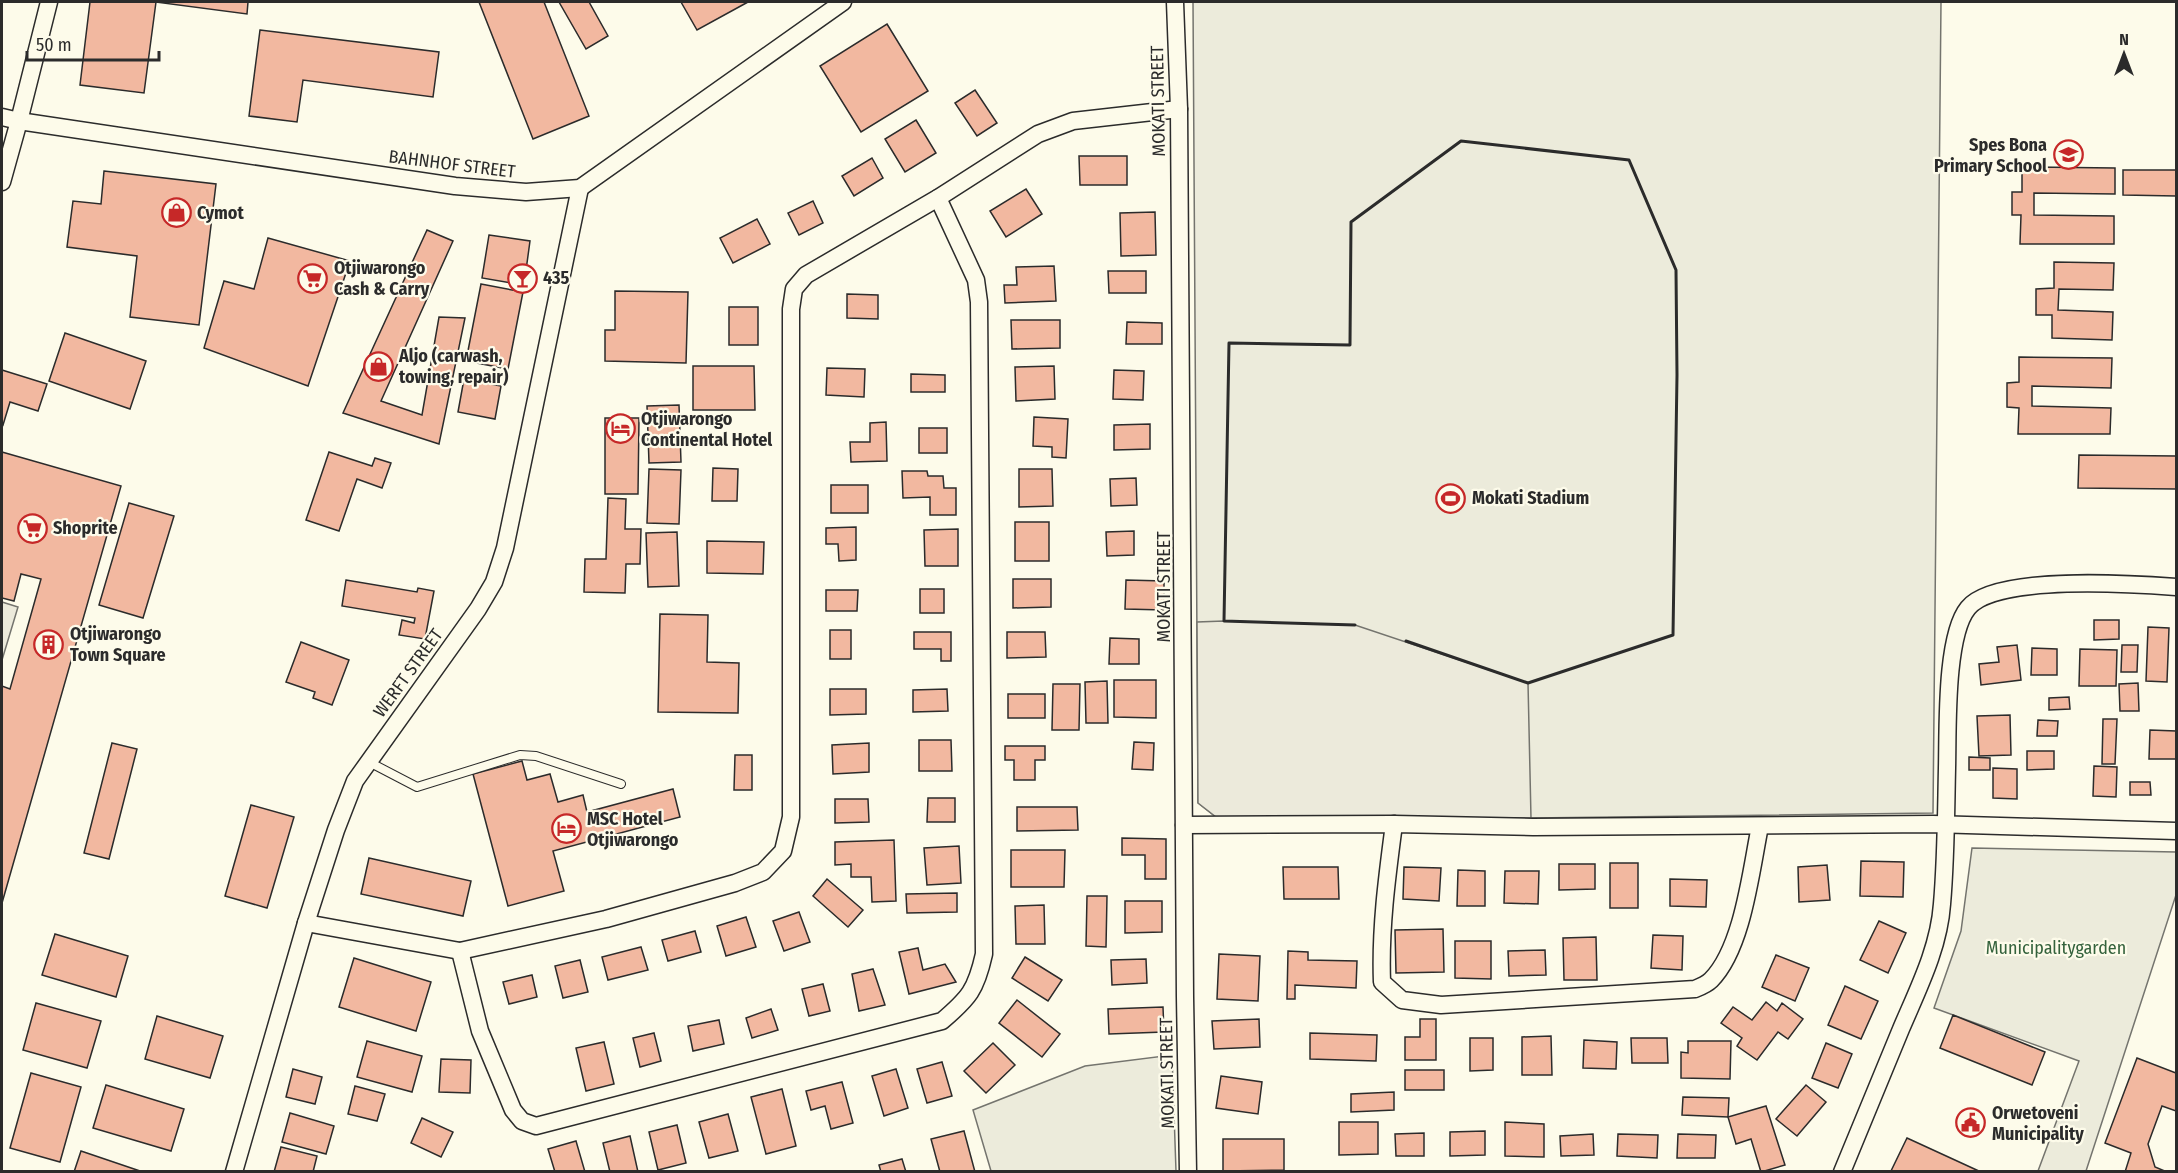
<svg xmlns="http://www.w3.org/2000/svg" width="2178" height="1173" viewBox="0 0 2178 1173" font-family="'Fira Sans Condensed',sans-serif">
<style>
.green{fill:#ecebdb;stroke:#74746e;stroke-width:1.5}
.parking{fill:#eceadb;stroke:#74746e;stroke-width:1.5}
.building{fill:#f2b8a0;stroke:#2b2b2b;stroke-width:1.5}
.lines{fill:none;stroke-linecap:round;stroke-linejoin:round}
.lane-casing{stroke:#2b2b2b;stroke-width:10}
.street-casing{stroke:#2b2b2b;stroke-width:19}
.lane{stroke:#fdfbea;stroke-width:8}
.street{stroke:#fdfbea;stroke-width:16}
.wall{stroke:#2b2b2b;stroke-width:3}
.labels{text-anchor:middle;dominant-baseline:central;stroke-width:4.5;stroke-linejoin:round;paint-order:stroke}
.street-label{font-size:18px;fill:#2b2b2b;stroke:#fdfbea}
.poi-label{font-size:18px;font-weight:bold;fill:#2b2b2b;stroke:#fdfbea;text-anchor:start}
.park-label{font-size:18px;fill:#34623c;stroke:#fdfbea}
</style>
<rect width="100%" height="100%" fill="#fdfbea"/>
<g class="green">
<path d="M1193 2H1941L1933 813 1531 818 1216 817 1198 803Z"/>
<path d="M1972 848 2176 852V895L2086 1171H2038L2079 1061 1934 1008 1961 931Z"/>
<path d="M1172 1055 1176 1171H991L973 1110 1085 1066Z"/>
</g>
<g class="parking">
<path d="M2 602 18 607 2 660Z"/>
<path d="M1224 621 1355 625 1528 683 1531 818 1216 817 1198 803 1197 622Z"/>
</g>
<g class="building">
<path d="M90 2H248L247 14 156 2 144 93 80 85Z"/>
<path d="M479 2H544L589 116 533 139Z"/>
<path d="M559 2H589L608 36 586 49Z"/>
<path d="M681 2H748L697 30Z"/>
<path d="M887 24 928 91 861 132 820 66Z"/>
<path d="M260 30 439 52 433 97 303 80 297 122 249 116Z"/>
<path d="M975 90 997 123 977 136 955 103Z"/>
<path d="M916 120 936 153 905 172 885 139Z"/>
<path d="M1079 156H1127V185H1080Z"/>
<path d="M872 158 883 178 854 196 842 176Z"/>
<path d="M2022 167 2115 168V194L2034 193V215L2114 216V244H2020L2021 215H2012V192H2022Z"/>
<path d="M2123 170H2176V196L2123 195Z"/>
<path d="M104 171 216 184 199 325 130 317 137 256 67 247 73 201 101 204Z"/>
<path d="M1026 189 1042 214 1006 237 990 211Z"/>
<path d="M813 201 823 223 799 235 788 213Z"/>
<path d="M1155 212 1156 255 1121 256 1120 213Z"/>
<path d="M757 219 770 244 733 263 720 238Z"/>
<path d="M427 230 453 241 381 401 422 415 439 317 465 318 439 444 343 413Z"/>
<path d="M489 235 530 241 524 285 482 278Z"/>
<path d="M268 238 350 261 308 386 204 348 224 281 254 289Z"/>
<path d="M2054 262 2114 263 2113 290 2059 289 2058 310 2113 312 2112 340 2052 338V315H2036V289L2054 288Z"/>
<path d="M1054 266 1056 301 1005 303 1004 285H1017L1016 267Z"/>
<path d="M1108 271H1146V293H1109Z"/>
<path d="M481 284 523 292 508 369 466 361Z"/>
<path d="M615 291 688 292 686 363 605 361V330H615Z"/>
<path d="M847 294 878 295V319L847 318Z"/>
<rect x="729" y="307" width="29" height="38"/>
<path d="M1011 320H1060V348L1012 349Z"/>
<path d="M1127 322 1162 323V344H1126Z"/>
<path d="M65 333 146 361 130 409 49 381Z"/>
<path d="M2019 357 2112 358 2111 388 2032 386V406L2111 408 2110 434H2018L2019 408 2007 407V383L2019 382Z"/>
<path d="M693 366H754L755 410H693Z"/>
<path d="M1054 366 1055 399 1016 401 1015 367Z"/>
<path d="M827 368 865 369 864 397 826 395Z"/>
<path d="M2 370 47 384 38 411 10 402 3 425 2 424Z"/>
<path d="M1114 370 1144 371 1143 400 1113 399Z"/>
<path d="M911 374 945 375V392H911Z"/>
<path d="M464 379 501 386 495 419 458 412Z"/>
<path d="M679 405 681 462 649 463 647 406Z"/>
<path d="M1034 417 1068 419 1066 458 1052 457V447L1033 446Z"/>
<path d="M605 418H639L638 494H605Z"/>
<path d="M886 422 887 461 851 462 850 442H870V423Z"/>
<path d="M1150 424V449L1114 450V425Z"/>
<rect x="919" y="428" width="28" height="25"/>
<path d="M2 452 121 486 2 903V686L10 689 41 579 21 574 14 601 2 598Z"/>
<path d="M329 452 372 466 375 458 391 463 382 488 357 479 339 531 306 520Z"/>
<path d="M2079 455 2176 456V489L2078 488Z"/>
<path d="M713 468 738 469 737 501H712Z"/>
<path d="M649 469 681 470 679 524 647 523Z"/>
<path d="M1019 469H1052L1053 506 1019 507Z"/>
<path d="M902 471H927L928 476H943L944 488H956V515H930V497L903 498Z"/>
<path d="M1136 478 1137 505 1111 506 1110 479Z"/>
<rect x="831" y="485" width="37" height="28"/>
<path d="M608 498 626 499 625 529H641L640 564H626L625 593 584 592 585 559H606Z"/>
<path d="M129 503 174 516 143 618 99 605Z"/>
<rect x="1015" y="522" width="34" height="39"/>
<path d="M856 527V560L839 561 838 544H826V528Z"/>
<path d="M958 529V566H925L924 530Z"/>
<path d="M1134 531V555L1107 556 1106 532Z"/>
<path d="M677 532 679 586 648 587 646 533Z"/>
<path d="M707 541 764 542 763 574 707 573Z"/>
<path d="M1013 579H1051V607L1013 608Z"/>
<path d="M346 580 417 592 418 588 434 591 425 639 399 635 402 620 414 623 415 618 342 606Z"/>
<path d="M1126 580 1164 581V610L1125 609Z"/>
<rect x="920" y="589" width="24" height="24"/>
<path d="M826 590H858L857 611H826Z"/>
<path d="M660 614 708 615 707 662 739 663 738 713 658 712Z"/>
<path d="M2094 620H2119V639L2094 640Z"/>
<path d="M2148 627 2169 628 2167 682 2146 681Z"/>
<rect x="830" y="630" width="21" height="29"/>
<path d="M914 632H951V661H941V649H914Z"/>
<path d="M1007 632H1045L1046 657 1007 658Z"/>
<path d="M1110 638 1139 639V664H1109Z"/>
<path d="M301 642 349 660 332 705 313 698 315 692 286 682Z"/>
<path d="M2017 645 2021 680 1981 685 1979 664 1999 662 1997 647Z"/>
<path d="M2122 645H2138L2137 672H2121Z"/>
<path d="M2032 648 2057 649V675H2031Z"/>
<path d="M2080 649 2117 650 2116 686H2079Z"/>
<path d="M1114 680H1156V718L1114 717Z"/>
<path d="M1107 681 1108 723H1086L1085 682Z"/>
<path d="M2138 683 2139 711H2120L2119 684Z"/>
<path d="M1053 684H1080L1079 730H1052Z"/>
<path d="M830 689H866V714L830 715Z"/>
<path d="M947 689 948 711 913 712V690Z"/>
<rect x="1008" y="694" width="37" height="24"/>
<path d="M2069 697 2070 709 2049 710V698Z"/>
<path d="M2010 715 2011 755 1979 756 1977 716Z"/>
<path d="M2103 719H2117L2115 764H2102Z"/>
<path d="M2038 720 2058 721 2057 736H2037Z"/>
<path d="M2150 730 2176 731V759H2149Z"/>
<path d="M919 740H951L952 771H919Z"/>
<path d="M1134 742 1154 743 1153 770 1132 769Z"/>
<path d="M112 743 137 749 109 859 84 853Z"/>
<path d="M869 743V772L833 774 832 745Z"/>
<path d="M1005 746H1045V760H1035V780H1014V760H1005Z"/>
<path d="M2027 751H2054V769L2027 770Z"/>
<path d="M735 755H752V790H734Z"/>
<path d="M1969 757 1990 758V770H1969Z"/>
<path d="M522 761 527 780 550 774 558 802 583 795 587 812 673 789 680 817 553 851 564 891 508 906 473 774Z"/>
<path d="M2094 766 2117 767 2116 797 2093 796Z"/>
<path d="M1993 768 2017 769V799L1993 798Z"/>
<path d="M2130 782H2150L2151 795H2130Z"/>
<path d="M928 798H955V822H927Z"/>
<path d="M835 799H868L869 822 835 823Z"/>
<path d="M251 805 294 817 267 908 225 896Z"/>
<path d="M1017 807H1077L1078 830 1017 831Z"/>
<path d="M1122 838 1166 839V879H1145V855H1122Z"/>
<path d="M894 840 896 901 872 902 871 877H851V864L835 865V842Z"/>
<path d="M959 846 961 883 927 885 924 848Z"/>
<path d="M1011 850H1065L1064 887H1011Z"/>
<path d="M369 858 471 881 463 916 361 894Z"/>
<path d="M1861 861 1904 862 1903 897 1860 896Z"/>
<rect x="1610" y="863" width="28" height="45"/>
<path d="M1559 864H1595V889L1559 890Z"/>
<path d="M1827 865 1830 900 1799 902 1798 867Z"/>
<path d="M1283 867H1338L1339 899H1284Z"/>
<path d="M1404 867 1441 868 1439 901 1403 899Z"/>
<path d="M1458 870 1485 871V906H1457Z"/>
<path d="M1505 871H1539L1538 904 1504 903Z"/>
<path d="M827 879 863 910 848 927 813 896Z"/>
<path d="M1670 879 1707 880 1706 907 1670 906Z"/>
<path d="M957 893V912L907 913 906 894Z"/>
<path d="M1087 896H1107L1106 947 1086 946Z"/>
<path d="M1125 901H1162V932L1125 933Z"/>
<path d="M1044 905 1045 944H1016L1015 906Z"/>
<path d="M799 912 810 942 784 951 773 921Z"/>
<path d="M746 917 756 947 726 956 717 926Z"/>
<path d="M1879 921 1906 933 1888 973 1860 960Z"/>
<path d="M1443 929 1444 972 1396 973 1395 930Z"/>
<path d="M695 931 701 952 668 961 662 940Z"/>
<path d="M55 934 128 956 116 997 42 975Z"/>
<path d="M1653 935 1683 936 1682 970 1651 968Z"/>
<path d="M1596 937 1597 980H1564L1563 938Z"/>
<path d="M1455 941H1491V979L1455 978Z"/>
<path d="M641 947 648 970 608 980 602 957Z"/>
<path d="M918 948 923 970 945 964 956 982 909 994 899 952Z"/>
<path d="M1545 950 1546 975 1509 976 1508 951Z"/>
<path d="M1288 951 1308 952V960L1357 961 1356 988 1295 985V999H1287Z"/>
<path d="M1219 954 1260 956 1258 1001 1217 999Z"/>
<path d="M1776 955 1809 968 1795 1001 1762 987Z"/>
<path d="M1025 957 1062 980 1048 1001 1012 978Z"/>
<path d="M354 958 431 982 416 1031 339 1007Z"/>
<path d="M1146 959 1147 983 1112 985 1111 960Z"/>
<path d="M580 960 588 992 563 998 555 966Z"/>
<path d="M873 969 885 1005 859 1011 852 974Z"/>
<path d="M532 975 537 997 509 1004 503 982Z"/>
<path d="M823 984 830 1011 809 1016 802 989Z"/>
<path d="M1845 986 1878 1001 1861 1039 1828 1025Z"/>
<path d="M1017 1000 1060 1034 1042 1057 999 1023Z"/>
<path d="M1766 1002 1777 1011 1782 1003 1803 1019 1788 1039 1778 1032 1757 1060 1737 1046 1742 1038 1721 1023 1733 1007 1752 1020Z"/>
<path d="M36 1003 101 1021 87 1068 23 1050Z"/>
<path d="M1163 1007 1164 1032 1109 1034 1108 1009Z"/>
<path d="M771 1009 778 1030 752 1038 746 1018Z"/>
<path d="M1953 1015 2045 1052 2032 1085 1940 1048Z"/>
<path d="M157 1016 223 1036 210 1078 145 1059Z"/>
<path d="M1259 1019 1260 1047 1214 1049 1212 1021Z"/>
<path d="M1420 1019H1436V1060H1405V1037H1420Z"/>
<path d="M719 1020 724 1044 693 1051 688 1026Z"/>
<path d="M654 1033 661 1061 640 1067 633 1038Z"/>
<path d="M1310 1033 1377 1035 1376 1061 1310 1059Z"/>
<path d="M1551 1036 1552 1075H1522V1037Z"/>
<path d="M1470 1038H1493V1070L1470 1071Z"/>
<path d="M1631 1038H1667L1668 1063H1632Z"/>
<path d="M1584 1040 1617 1042 1616 1069 1583 1068Z"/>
<path d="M367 1041 422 1056 412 1092 357 1077Z"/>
<path d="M1688 1041H1731L1730 1079 1681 1078V1052L1688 1053Z"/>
<path d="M604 1042 614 1084 586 1091 576 1048Z"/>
<path d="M993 1043 1015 1065 986 1093 964 1071Z"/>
<path d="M1826 1043 1852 1054 1838 1088 1812 1078Z"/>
<path d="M2137 1058 2176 1073V1111L2162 1106 2148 1144 2155 1167 2167 1172H2125L2131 1153 2105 1143Z"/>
<path d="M441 1059 471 1060 470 1093 439 1092Z"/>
<path d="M942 1062 952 1096 927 1103 917 1069Z"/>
<path d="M293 1069 322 1077 315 1104 286 1097Z"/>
<path d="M896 1069 908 1108 884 1116 872 1076Z"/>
<rect x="1405" y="1070" width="39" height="20"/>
<path d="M31 1073 81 1087 60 1162 10 1148Z"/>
<path d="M1221 1076 1262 1082 1258 1114 1216 1108Z"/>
<path d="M842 1082 853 1123 831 1129 825 1106 811 1110 806 1091Z"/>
<path d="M106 1085 184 1109 171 1151 93 1128Z"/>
<path d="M1806 1085 1826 1102 1797 1136 1776 1119Z"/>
<path d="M355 1086 385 1094 377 1121 348 1114Z"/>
<path d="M782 1089 796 1146 766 1154 751 1097Z"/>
<path d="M1394 1092V1110L1351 1112V1094Z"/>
<path d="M1683 1097 1729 1098 1728 1117 1682 1115Z"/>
<path d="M1766 1106 1785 1165 1761 1172 1751 1139 1736 1144 1728 1117Z"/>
<path d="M290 1113 334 1126 326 1154 282 1142Z"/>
<path d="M728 1114 738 1151 709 1158 699 1122Z"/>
<path d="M422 1118 453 1132 441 1157 411 1143Z"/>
<path d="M1339 1122H1378V1154L1339 1155Z"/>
<path d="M1505 1122 1544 1124V1157L1505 1156Z"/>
<path d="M677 1125 686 1163 658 1170 649 1132Z"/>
<path d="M964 1131 975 1172H940L931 1139Z"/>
<path d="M1485 1131V1155L1450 1156V1132Z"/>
<path d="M1424 1133V1156H1396L1395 1134Z"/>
<path d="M1593 1134 1594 1155 1561 1156 1560 1136Z"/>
<path d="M1618 1134 1658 1135 1657 1158 1617 1156Z"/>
<path d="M1678 1134 1716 1135 1715 1158H1677Z"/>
<path d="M630 1136 638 1172H610L603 1143Z"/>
<path d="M1907 1138 1981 1172 1891 1171Z"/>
<path d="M1223 1139H1284V1170L1223 1171Z"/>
<path d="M576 1141 585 1172H555L548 1149Z"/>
<path d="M281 1147 317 1156 313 1172H274Z"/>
<path d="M81 1151 143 1172H74Z"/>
<path d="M902 1159 906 1172H881L879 1165Z"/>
</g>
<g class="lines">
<defs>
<path id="lane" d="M369 762 417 787 520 755 536 756 621 784"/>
<g id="street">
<path d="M1175 2 1179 109 1185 997 1188 1172"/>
<path d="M2 117 19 121 455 186 526 192 580 188 843 2"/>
<path d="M2 182 19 121 49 2"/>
<path d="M1394 824C1387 877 1380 929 1382 982L1402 1000 1441 1005 1695 989C1700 987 1707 984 1711 980 1743 948 1751 870 1760 826"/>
<path d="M1184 825 1394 824 1533 827 1933 824 2176 831"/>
<path d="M306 923 460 951 606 919 735 883 763 872 783 851 791 817V309L794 289 806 275 938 198 1038 134 1073 121 1179 109"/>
<path d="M460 951 480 1031 513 1110 522 1121 536 1126 942 1021C969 998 976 990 984 954L979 302 976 280 938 198"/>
<path d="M234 1172 306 923 336 830 355 781 478 609 494 582 505 548 580 188"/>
<path d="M1842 1172C1862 1124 1882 1076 1901 1029 1918 989 1939 948 1942 904 1946 859 1946 813 1947 768 1948 730 1945 636 1968 608 1995 574 2135 584 2176 587"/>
</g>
</defs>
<use href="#lane" class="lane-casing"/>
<use href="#street" class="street-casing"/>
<use href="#lane" class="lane"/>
<use href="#street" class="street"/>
<path class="wall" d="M1355 625 1224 621 1229 343 1350 345 1351 222 1461 141 1629 160 1676 270 1677 375 1673 635 1528 683 1406 641"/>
</g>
<defs>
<symbol id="school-ring" viewBox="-11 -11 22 22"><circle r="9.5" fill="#fdfbea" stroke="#c62828" stroke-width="1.5"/><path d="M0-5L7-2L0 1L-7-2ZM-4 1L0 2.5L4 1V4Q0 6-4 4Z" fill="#c62828"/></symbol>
<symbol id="shop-ring" viewBox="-11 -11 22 22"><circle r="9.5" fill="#fdfbea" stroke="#c62828" stroke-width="1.5"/><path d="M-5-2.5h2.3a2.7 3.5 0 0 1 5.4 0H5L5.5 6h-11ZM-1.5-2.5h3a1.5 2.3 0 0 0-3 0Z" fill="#c62828"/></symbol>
<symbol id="supermarket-ring" viewBox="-11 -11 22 22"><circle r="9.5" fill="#fdfbea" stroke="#c62828" stroke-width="1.5"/><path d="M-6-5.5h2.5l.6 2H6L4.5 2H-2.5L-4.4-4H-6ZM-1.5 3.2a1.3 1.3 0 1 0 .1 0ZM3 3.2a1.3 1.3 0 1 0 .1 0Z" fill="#c62828"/></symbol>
<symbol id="bar-ring" viewBox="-11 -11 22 22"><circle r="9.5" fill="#fdfbea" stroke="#c62828" stroke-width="1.5"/><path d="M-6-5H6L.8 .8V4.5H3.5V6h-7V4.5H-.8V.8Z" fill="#c62828"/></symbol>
<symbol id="hotel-ring" viewBox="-11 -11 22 22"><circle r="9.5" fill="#fdfbea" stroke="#c62828" stroke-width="1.5"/><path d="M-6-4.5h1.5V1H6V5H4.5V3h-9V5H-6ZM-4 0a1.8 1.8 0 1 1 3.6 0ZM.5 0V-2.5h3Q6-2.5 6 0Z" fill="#c62828"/></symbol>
<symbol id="stadium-ring" viewBox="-11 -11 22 22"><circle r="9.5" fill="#fdfbea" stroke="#c62828" stroke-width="1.5"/><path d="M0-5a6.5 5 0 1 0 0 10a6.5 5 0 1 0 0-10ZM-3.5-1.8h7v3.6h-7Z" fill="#c62828"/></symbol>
<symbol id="building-ring" viewBox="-11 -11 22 22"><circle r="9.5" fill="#fdfbea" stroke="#c62828" stroke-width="1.5"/><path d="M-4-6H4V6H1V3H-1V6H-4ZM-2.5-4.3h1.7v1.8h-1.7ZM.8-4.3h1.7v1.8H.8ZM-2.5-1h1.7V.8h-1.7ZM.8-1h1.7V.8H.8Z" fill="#c62828"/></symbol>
<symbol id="civic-ring" viewBox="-11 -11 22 22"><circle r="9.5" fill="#fdfbea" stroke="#c62828" stroke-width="1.5"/><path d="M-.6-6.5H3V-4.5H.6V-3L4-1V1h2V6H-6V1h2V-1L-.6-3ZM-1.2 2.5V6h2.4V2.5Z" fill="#c62828"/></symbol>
</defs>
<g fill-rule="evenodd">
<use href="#school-ring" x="2052" y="138" width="33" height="33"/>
<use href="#shop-ring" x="160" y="196" width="33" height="33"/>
<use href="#supermarket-ring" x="296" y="262" width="33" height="33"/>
<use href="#bar-ring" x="506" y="262" width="33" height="33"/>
<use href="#shop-ring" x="362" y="350" width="33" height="33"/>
<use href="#hotel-ring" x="604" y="412" width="33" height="33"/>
<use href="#stadium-ring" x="1434" y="482" width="33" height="33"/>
<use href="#supermarket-ring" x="16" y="512" width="33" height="33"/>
<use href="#building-ring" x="32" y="628" width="33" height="33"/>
<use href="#hotel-ring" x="550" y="812" width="33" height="33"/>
<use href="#civic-ring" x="1954" y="1106" width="33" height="33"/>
</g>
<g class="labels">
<g class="street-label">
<text transform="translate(1158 101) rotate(-91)">MOKATI STREET</text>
<text transform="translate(452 164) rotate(7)">BAHNHOF STREET</text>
<text transform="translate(1164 587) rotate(-90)">MOKATI STREET</text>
<text transform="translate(408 673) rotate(-54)">WERFT STREET</text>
<text transform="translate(1167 1073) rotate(-91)">MOKATI STREET</text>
</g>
<g class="poi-label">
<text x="2047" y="145" text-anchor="end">Spes Bona<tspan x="2047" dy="21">Primary School</tspan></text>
<text x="197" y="213">Cymot</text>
<text x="334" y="268">Otjiwarongo<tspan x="334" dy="21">Cash &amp; Carry</tspan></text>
<text x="543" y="278">435</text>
<text x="399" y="356">Aljo (carwash,<tspan x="399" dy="21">towing, repair)</tspan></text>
<text x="641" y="419">Otjiwarongo<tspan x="641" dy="21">Continental Hotel</tspan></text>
<text x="1472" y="498">Mokati Stadium</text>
<text x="53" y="528">Shoprite</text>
<text x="70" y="634">Otjiwarongo<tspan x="70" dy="21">Town Square</tspan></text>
<text x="587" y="819">MSC Hotel<tspan x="587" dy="21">Otjiwarongo</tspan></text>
<text x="1992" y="1113">Orwetoveni<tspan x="1992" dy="21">Municipality</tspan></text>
</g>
<g class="park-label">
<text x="2056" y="948">Municipalitygarden</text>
</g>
</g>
<rect width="2178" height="1173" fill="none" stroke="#2b2b2b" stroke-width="6"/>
<g transform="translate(2124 54)" stroke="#fdfbea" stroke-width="4.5" paint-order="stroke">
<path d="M0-4.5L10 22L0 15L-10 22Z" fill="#2b2b2b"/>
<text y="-9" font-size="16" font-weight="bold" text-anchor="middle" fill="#2b2b2b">N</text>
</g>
<path d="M27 51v9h132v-9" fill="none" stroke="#2b2b2b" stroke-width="3"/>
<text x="36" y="51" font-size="18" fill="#2b2b2b" stroke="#fdfbea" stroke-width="4.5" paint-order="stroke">50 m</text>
</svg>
